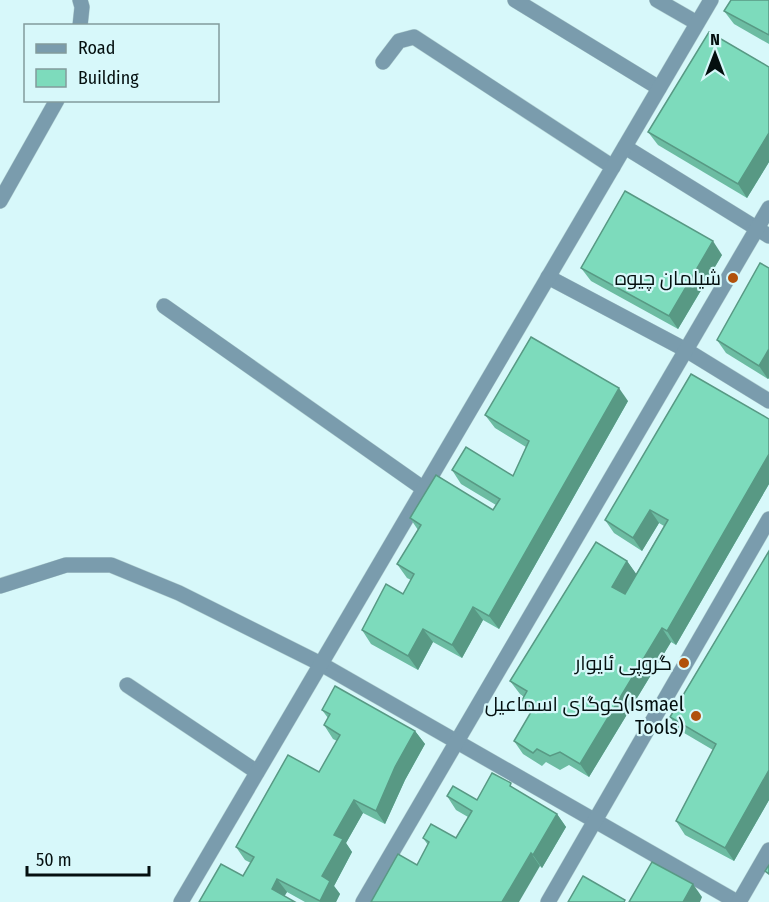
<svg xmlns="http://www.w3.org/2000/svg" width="769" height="902" viewBox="0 0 769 902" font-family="'Fira Sans Condensed',Cairo,sans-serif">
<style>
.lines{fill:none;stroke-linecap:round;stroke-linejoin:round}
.minor-casing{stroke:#b5d3d4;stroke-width:16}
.minor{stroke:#7a9cad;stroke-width:15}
.wall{fill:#6cbca2}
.shaded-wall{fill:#589984}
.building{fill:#7ddbbc;stroke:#589984;stroke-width:1.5}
.poi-dot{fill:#b1510b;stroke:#d7f8fa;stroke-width:2}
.labels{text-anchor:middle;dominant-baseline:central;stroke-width:4.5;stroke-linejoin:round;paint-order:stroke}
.poi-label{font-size:20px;fill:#040f0f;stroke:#d7f8fa;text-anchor:end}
</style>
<rect width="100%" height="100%" fill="#d7f8fa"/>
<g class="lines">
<defs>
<g id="minor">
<path d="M515 0 659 88"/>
<path d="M657 0 697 23"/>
<path d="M80 26 82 7 80 0"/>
<path d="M383 62 399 41 414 37 613 167"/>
<path d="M625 147 769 236"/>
<path d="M0 201 57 100"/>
<path d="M548 277 686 350 769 401"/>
<path d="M164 306 424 489"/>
<path d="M0 586 66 565H111L179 593 321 664 737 902"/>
<path d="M127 685 257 772"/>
<path d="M181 902 711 0"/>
<path d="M363 902 769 208"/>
<path d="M548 902 769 519"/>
<path d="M739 902 769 850"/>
</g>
</defs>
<use href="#minor" class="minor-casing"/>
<use href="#minor" class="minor"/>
</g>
<g class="wall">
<path d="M769 0V44L734 24 724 11Z"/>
<path d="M769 67V162L747 198 658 145 648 132Z"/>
<path d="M722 255 678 329 591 281 581 268Z"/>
<path d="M769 268V378L768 379 726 353 717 340Z"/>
<path d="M628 401 499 629 483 620 462 658 433 642 418 670 371 644 362 630 403 594 411 580 407 578 397 564 418 530 410 518 493 510 496 505 461 484 452 470 513 476 526 447 495 428 485 415Z"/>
<path d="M769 419V484L676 645 671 642 589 777 569 765 560 770 546 762 542 766 523 754 514 741 531 713 522 700 524 697 520 694 510 681 627 561 636 574 664 526 659 523 642 551 614 533 605 520Z"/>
<path d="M769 551V800L734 861 685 835 676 821 713 750 679 730 670 717Z"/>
<path d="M322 710 415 731 425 744 405 780 385 824 363 813 346 843 352 852 334 886 340 894 336 902H305L287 892 284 896 243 876 251 863 245 860 236 847 319 772 337 741 333 739 324 725 328 718Z"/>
<path d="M515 789 557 814 566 827 542 868 540 866 428 845 423 838H456L468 817 456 810 447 796 477 800Z"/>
</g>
<g class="shaded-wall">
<path d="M769 133V162L747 198 738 184Z"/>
<path d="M713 241 722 255 678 329 669 316Z"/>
<path d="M769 349V378L768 379 759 366Z"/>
<path d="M619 388 628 401 499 629 489 616Z"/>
<path d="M769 454V484L676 645 667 631Z"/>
<path d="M650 510 659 523 642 551 633 538Z"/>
<path d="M627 561 637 575 621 600 612 587Z"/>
<path d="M473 607 483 620 462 658 452 645Z"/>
<path d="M662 628 671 642 589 777 580 764Z"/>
<path d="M423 629 433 642 418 670 408 656Z"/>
<path d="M415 731 425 744 405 780 385 824 376 811 395 767Z"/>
<path d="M769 770V800L734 861 725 848Z"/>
<path d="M354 800 363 813 346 843 352 852 334 886 340 894 336 902H320L322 876 334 835Z"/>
<path d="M557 814 566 827 542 868 533 855Z"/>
<path d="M531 853 540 866 519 902H502Z"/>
<path d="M277 879 287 892 281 902 272 889Z"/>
<path d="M693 884 702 897 700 902H683Z"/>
</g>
<g class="building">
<path d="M731 0H769V35L724 11Z"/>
<path d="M709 32 769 67V133L738 184 648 132Z"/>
<path d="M625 191 713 241 669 316 581 268Z"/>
<path d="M760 263 769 268V349L759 366 717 340Z"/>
<path d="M531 337 619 388 489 616 473 607 452 645 423 629 408 656 362 630 386 584 403 594 414 574 397 564 421 525 410 518 436 475 493 510 500 499 452 470 466 447 513 476 529 441 485 415Z"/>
<path d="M691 374 769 419V454L667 631 662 628 580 764 560 752 550 756 537 749 533 753 514 741 534 707 522 700 527 691 510 681 596 542 627 561 612 587 625 594 668 520 650 510 633 538 605 520Z"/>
<path d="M769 551V770L725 848 676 821 716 744 670 717Z"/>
<path d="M335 686 415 731 395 767 376 811 354 800 334 835 343 839 322 876 330 881 320 901 277 879 272 889 295 902H199L221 864 243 876 254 857 236 847 288 755 319 772 340 735 324 725 330 714 322 710Z"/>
<path d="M492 773 511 783 510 786 557 814 533 855 531 853 502 902H371L398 854 417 865 429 842 423 838 431 824 456 838 472 811 447 796 453 786 477 800Z"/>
<path d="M652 862 693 884 683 902H629Z"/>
<path d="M769 865V874L765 871Z"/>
<path d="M583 876 625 900 624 902H568Z"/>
</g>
<g class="poi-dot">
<circle cx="733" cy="278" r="6"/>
<circle cx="684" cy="663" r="6"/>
<circle cx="696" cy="716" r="6"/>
</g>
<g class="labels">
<g class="poi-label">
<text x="721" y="278">شيلمان چیوه</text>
<text x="672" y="663">گروپى ئايوار</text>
<text x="684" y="704">كوگای اسماعیل(Ismael<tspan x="684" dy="23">Tools)</tspan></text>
</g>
</g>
<rect x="24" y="24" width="195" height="78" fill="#d7f8fa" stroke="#839b9c" stroke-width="1.5"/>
<rect x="36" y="44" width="30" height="9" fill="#7a9cad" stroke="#839b9c" stroke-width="1.5"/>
<text x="78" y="54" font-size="18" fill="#040f0f">Road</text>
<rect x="36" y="69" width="30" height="18" fill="#7ddbbc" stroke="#839b9c" stroke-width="1.5"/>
<text x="78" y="84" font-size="18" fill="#040f0f">Building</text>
<g transform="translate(715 54)" stroke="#d7f8fa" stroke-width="4.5" paint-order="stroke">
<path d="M0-4.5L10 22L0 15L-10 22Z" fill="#040f0f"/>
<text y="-9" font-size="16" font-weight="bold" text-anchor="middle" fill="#040f0f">N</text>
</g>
<path d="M27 866v9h122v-9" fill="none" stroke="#040f0f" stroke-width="3"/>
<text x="36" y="866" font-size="18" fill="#040f0f" stroke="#d7f8fa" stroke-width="4.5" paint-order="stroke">50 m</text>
</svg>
